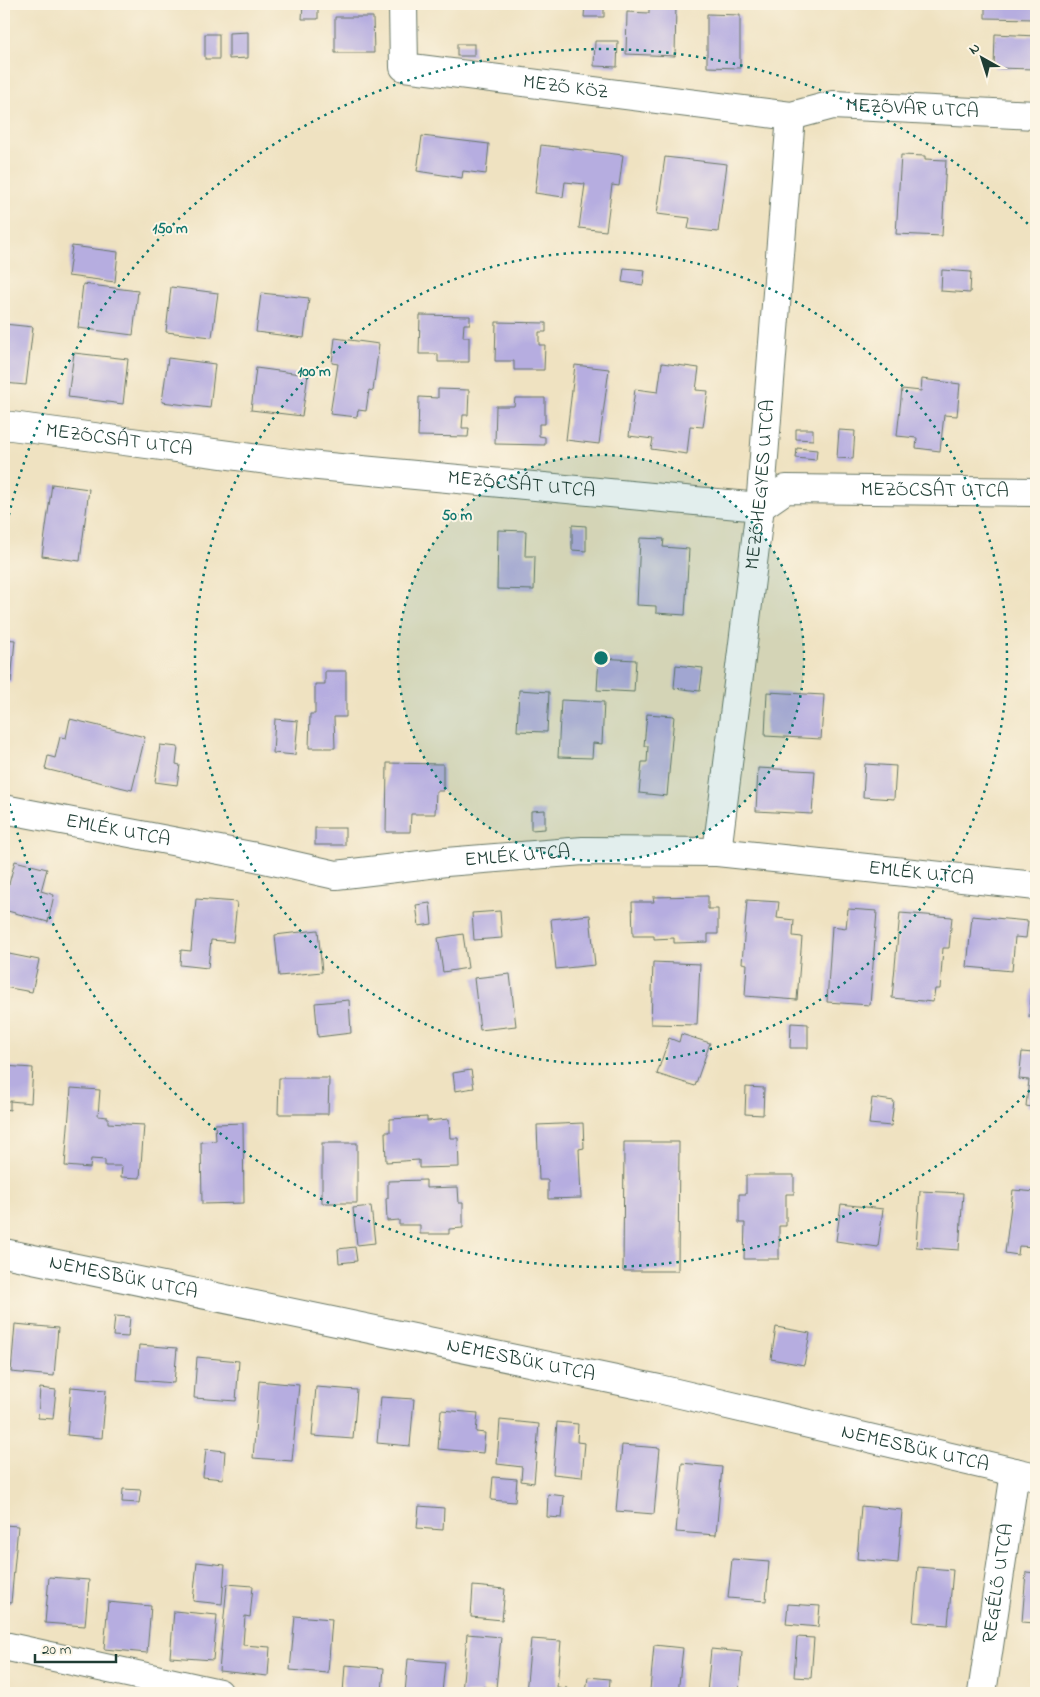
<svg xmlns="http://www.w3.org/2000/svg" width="1040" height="1697" viewBox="0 0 1040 1697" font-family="'Indie Flower',sans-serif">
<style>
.building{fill:#b6ade0}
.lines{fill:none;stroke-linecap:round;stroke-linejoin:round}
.minor-casing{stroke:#687765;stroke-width:30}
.minor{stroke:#fff;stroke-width:28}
.ring{fill:none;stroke:#0f766e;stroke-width:2.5;stroke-dasharray:2.5 5}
.labels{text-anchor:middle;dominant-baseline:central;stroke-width:4;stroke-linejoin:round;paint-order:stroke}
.street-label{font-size:20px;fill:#1f3d34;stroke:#fcf5e5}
.centre{fill:#0f766e;stroke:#fcf5e5;stroke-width:2.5}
.ring-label{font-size:15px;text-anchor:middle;font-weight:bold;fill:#0f766e;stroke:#fcf5e5;stroke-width:4;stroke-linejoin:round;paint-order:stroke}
</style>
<rect width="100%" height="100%" fill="#fcf5e5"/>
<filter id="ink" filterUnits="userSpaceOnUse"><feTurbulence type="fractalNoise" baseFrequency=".02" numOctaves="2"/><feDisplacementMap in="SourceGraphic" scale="10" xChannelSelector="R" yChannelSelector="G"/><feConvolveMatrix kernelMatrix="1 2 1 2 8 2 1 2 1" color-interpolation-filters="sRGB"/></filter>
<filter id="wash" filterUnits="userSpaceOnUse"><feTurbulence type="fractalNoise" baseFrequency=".0096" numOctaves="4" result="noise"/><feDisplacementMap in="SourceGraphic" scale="20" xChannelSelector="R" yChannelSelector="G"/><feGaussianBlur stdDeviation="1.12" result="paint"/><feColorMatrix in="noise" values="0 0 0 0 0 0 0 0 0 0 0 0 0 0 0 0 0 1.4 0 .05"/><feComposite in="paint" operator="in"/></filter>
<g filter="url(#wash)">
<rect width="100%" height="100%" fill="#efe2c1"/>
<g id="blocks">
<g class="building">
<path d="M303 4H318V19H302Z"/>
<path d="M585 4H604V17H584Z"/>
<path d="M649 4H676L675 56 626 54 627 12 649 13Z"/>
<path d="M985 4H1036L1035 19 985 18Z"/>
<path d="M707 14 740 15V68L707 67Z"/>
<path d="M335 17H373L374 53H335Z"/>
<path d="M248 32V58L229 59V33Z"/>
<rect x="205" y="34" width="14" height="25"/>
<path d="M995 34 1036 36V69L994 68Z"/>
<path d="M595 41H618L617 67 594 66Z"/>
<rect x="457" y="44" width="17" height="12"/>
<path d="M422 136 489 144 486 174 463 171 462 178 417 171Z"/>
<path d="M541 145 623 155 619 186 612 185 606 231 579 228 585 184 565 182 563 197 535 193Z"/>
<path d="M901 155 925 156V159L946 160 942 236 896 234Z"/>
<path d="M665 157 727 164 718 232 688 229 690 218 657 214Z"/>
<path d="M72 246 118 252 115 282 68 276Z"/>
<path d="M624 268 645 270 643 285 622 282Z"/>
<path d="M942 270 971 272 970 293 941 291Z"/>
<path d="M83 284 138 291 133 335 78 328Z"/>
<path d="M171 287 218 293 212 337 166 332Z"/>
<path d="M261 293 309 298 304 338 256 332Z"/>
<path d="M420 315 470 316V324H464L463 337H469V362H438V354H419Z"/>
<path d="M496 322 546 323V332H539V345H545L544 370H514V361H495Z"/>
<path d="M4 324 33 327 26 385 4 383Z"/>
<path d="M335 338 379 344 373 391 369 390 366 411 358 410 357 417 330 414 338 364 332 363Z"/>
<path d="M74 353 128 359 123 404 68 397Z"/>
<path d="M168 358 215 364 210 408 162 402Z"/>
<path d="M662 363 699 368 696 390 708 391 703 427 690 426 687 454 651 449 653 439 629 436 635 389 658 392Z"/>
<path d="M575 365 609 369 599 444 566 440Z"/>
<path d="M256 368 308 375 302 416 251 410Z"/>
<path d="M922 379 960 384 957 416 944 415 940 451 916 448 917 438 897 436 902 389 921 391Z"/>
<path d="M438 389 469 390 468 415H463L462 428H469L468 437 418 436 419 397 438 398Z"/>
<path d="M515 398H545V424H539V436L545 437V445L495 444 496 406H514Z"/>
<path d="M796 429H813V440L796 439Z"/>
<path d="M839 430 855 431 853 459 837 458Z"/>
<path d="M797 448 817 450 816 460 796 458Z"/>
<path d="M52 484 89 489 80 561 42 556Z"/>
<path d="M572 525 586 526V551L572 550Z"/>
<path d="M498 530 526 531 525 556H535L534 590 497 589Z"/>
<path d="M640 538 664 539 663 547 689 549 685 615 656 613V606L637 605Z"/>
<path d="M4 639 15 640 11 682H4Z"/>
<path d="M599 658 636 660 634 692 597 690Z"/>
<path d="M676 665 703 668 700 691 674 688Z"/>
<path d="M325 671H346V717H334L335 748H309L310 714H315V684H325Z"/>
<path d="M519 690 549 692 547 732 517 731Z"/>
<path d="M767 692 824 695 821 739 765 736Z"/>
<path d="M561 700 604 702 602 744 593 743 592 758 558 757Z"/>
<path d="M647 714 674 716 667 796 639 793 642 762H647L648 746H644Z"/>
<path d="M70 719 145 737 132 790 45 769 48 756 55 758 60 737 66 738Z"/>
<path d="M275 719 298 721 295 755 273 753Z"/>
<path d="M160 745 178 747 176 764 180 765 177 785 155 782Z"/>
<path d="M387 763 443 764V791H436L435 814H411L410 832H386Z"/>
<path d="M865 764 896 766 894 799 863 797Z"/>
<path d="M758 768 815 771 812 814 756 811Z"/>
<path d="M545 810V829L531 830V811Z"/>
<rect x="315" y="828" width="30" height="17"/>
<path d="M15 861 47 869 41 891 54 895 48 922 4 910V883L9 884Z"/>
<path d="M708 896V909H718V934H708V942L674 943V938L654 939V936H633L632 902H654L653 897Z"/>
<path d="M196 899 237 902 233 942 211 940 208 968 180 965 181 950 191 951Z"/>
<path d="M747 900 779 902 777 918 794 920 793 936 802 937 797 1000 745 996 747 964 742 963Z"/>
<path d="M430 903 432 924 419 926 416 905Z"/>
<path d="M848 909 877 911 870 1005 827 1002 832 926 846 928Z"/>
<path d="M500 911 502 938 474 940 472 913Z"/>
<path d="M900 913 952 917 949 948H943L940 989H935L933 1002 892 998Z"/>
<path d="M590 915 595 965 556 969 551 919Z"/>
<path d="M972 916 1028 921 1026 938 1015 937 1012 971 967 967Z"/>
<path d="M318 930 322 972 279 976 275 935Z"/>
<path d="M463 934 468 968 443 972 438 938Z"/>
<path d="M4 953 39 960 32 992 4 987Z"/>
<path d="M653 962 700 964 697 1025 651 1024Z"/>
<path d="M510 974 516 1026 480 1030 474 978Z"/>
<path d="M1032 989 1036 990V1018L1029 1017Z"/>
<path d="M349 1000 351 1033 318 1037 315 1003Z"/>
<path d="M791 1023 808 1024V1048H790Z"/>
<path d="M681 1034 710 1043 695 1086 657 1074 669 1038 679 1042Z"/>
<path d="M1035 1041H1036V1108L1026 1106 1029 1080 1019 1079 1022 1052 1033 1053Z"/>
<path d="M4 1066 33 1068 31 1103 10 1101V1110L4 1109Z"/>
<path d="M471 1070 474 1088 455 1091 453 1073Z"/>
<path d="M279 1078H329L328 1114H278Z"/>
<path d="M746 1087 764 1088 763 1115 745 1114Z"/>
<path d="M71 1088 100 1090 98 1116 108 1117V1123L144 1125 140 1178 121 1177 122 1166H105V1160L91 1159 90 1168 65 1166Z"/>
<path d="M872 1098 894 1101 891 1126 869 1124Z"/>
<path d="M427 1117V1121L449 1119 450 1138H458L459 1167 419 1168V1160L386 1162 385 1132H390V1119Z"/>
<path d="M243 1123 244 1203 202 1204 201 1142 216 1141 215 1124Z"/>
<path d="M583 1123 584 1148 579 1149 581 1198 548 1199V1180H539L537 1125Z"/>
<path d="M624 1142H679L678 1271H623Z"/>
<rect x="322" y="1143" width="35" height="60"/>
<path d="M746 1175H794V1194H786V1226H779V1259H744L745 1223H739V1194H746Z"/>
<path d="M426 1180V1188L458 1187 459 1203H463V1228L449 1229V1234H420V1225H399V1220L387 1221 386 1199 388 1198V1181Z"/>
<path d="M1013 1190 1036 1192V1247L1019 1246 1018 1255 1005 1253Z"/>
<path d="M920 1191 963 1193 959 1250 916 1247Z"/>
<path d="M841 1204 883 1209 878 1247 836 1241Z"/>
<path d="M371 1206 375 1243 357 1245 353 1208Z"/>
<path d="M355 1247 357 1261 339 1263 338 1249Z"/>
<path d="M115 1316 130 1317 128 1337 113 1336Z"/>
<path d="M15 1324 58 1328 54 1376 11 1372Z"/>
<path d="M776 1327 810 1333 804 1365 771 1359Z"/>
<path d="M139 1345 177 1348 174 1383 136 1380Z"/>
<path d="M197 1357 239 1361 236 1401 194 1398Z"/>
<path d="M259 1381 299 1385 292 1461 253 1458Z"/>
<path d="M71 1387 106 1390 102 1438 67 1435Z"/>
<path d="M316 1387 357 1390 353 1439 312 1436Z"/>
<path d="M40 1388 56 1390 53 1419 38 1418Z"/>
<path d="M381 1397 414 1399 410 1446 377 1443Z"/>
<path d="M441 1410 478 1413 476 1432 485 1433 483 1453 438 1449Z"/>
<path d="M500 1420 539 1424 534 1483 521 1481 522 1467 497 1464Z"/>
<path d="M557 1422 578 1424 577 1442 585 1443 582 1477 553 1474Z"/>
<path d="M622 1445 660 1448 654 1514 616 1511Z"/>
<path d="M206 1449 225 1451 223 1479 203 1477Z"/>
<path d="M682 1463 722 1467 716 1535 676 1532Z"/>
<path d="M493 1477 517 1479 515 1502 491 1500Z"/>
<path d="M123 1489 141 1490 139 1503 122 1502Z"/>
<path d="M548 1494 564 1496 562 1518 547 1517Z"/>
<path d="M419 1506 444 1508 443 1530 417 1528Z"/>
<path d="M861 1506 902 1510 898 1563 857 1559Z"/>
<path d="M4 1525 18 1526 11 1603 4 1602Z"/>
<path d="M732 1559 769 1562 766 1601 728 1598Z"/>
<path d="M197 1562 225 1565 222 1604 193 1601Z"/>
<path d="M918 1567 953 1570 948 1625 913 1622Z"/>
<path d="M1026 1572 1036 1573V1623L1022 1622Z"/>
<path d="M49 1577 89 1580 85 1626 45 1623Z"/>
<path d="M227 1584 253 1586 250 1617 245 1616 243 1645 270 1647 268 1676 219 1671Z"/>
<path d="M473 1586 505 1589 502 1620 471 1617Z"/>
<path d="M108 1602 151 1606 147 1653 104 1649Z"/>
<path d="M788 1604 820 1606 818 1627 786 1624Z"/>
<path d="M174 1611 217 1615 213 1660 170 1657Z"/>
<path d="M295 1616 332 1619 328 1673 290 1670Z"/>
<path d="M467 1634 501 1637 496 1688 483 1687V1693H462Z"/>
<path d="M797 1637 814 1638 811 1678 794 1677Z"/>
<path d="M531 1639 561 1641 557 1687 567 1688 566 1693H526Z"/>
<path d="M654 1645 683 1648 678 1693H655V1690H650Z"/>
<path d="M711 1649 742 1652 739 1690 731 1689V1693H707Z"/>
<path d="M408 1659 445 1662 442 1693H405Z"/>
<path d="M345 1665 384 1668 382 1693H343Z"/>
<path d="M588 1677 610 1679 609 1693H586Z"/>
</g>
</g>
</g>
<g filter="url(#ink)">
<use href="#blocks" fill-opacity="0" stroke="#687765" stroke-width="1"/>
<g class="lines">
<defs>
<g id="minor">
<path id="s1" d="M403 4 404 67 791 116 833 105 1036 115"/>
<path id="s2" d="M4 425 297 464 760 507 786 489 1036 492"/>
<path id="s3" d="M4 809 251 856 336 875 446 862 583 851 717 852 1036 886"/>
<path id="s4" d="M717 852 760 507 791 116"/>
<path id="s5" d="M4 1253 659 1389 1036 1477"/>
<path d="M4 1646 219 1693"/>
<path id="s6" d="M982 1693 1015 1472"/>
</g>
</defs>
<use href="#minor" class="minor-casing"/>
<use href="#minor" class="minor"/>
</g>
</g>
<circle cx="601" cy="658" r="203" fill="#0f766e" fill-opacity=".12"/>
<g class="ring">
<circle cx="601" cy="658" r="203"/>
<circle cx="601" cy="658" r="406"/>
<path d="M1035 1085A609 609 0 0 1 4 779M4 537A609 609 0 0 1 1035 231"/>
</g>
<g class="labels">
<g class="street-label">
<text stroke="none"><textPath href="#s1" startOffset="226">MEZŐ KÖZ</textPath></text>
<text stroke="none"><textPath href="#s1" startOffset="576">MEZŐVÁR UTCA</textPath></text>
<text stroke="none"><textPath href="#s2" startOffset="116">MEZŐCSÁT UTCA</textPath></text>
<text stroke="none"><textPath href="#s2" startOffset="521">MEZŐCSÁT UTCA</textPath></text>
<text stroke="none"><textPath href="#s4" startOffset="370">MEZŐHEGYES UTCA</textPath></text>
<text stroke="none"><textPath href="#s2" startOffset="941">MEZŐCSÁT UTCA</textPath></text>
<text stroke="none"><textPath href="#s3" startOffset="116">EMLÉK UTCA</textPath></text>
<text stroke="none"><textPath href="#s3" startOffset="521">EMLÉK UTCA</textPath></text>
<text stroke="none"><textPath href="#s3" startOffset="926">EMLÉK UTCA</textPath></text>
<text stroke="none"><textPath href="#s5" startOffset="122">NEMESBÜK UTCA</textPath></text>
<text stroke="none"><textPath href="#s5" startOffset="528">NEMESBÜK UTCA</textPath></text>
<text stroke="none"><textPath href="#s5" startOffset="932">NEMESBÜK UTCA</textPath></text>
<text stroke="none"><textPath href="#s6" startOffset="111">REGÉLŐ UTCA</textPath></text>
</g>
</g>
<circle cx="601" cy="658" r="8" class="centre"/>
<g class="ring-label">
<text x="170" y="233">150 m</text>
<text x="314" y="376">100 m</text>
<text x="457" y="520">50 m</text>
</g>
<rect width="1040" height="1697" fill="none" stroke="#fcf5e5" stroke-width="20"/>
<g transform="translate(982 58) rotate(321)" stroke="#fcf5e5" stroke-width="4" paint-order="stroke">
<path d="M0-4L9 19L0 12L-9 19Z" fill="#1f3d34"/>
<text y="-8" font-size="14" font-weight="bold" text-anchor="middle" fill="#1f3d34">N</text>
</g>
<path d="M35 1654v8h81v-8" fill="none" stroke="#1f3d34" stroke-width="2.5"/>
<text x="42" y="1654" font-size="15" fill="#1f3d34" stroke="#fcf5e5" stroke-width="4" paint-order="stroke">20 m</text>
</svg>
